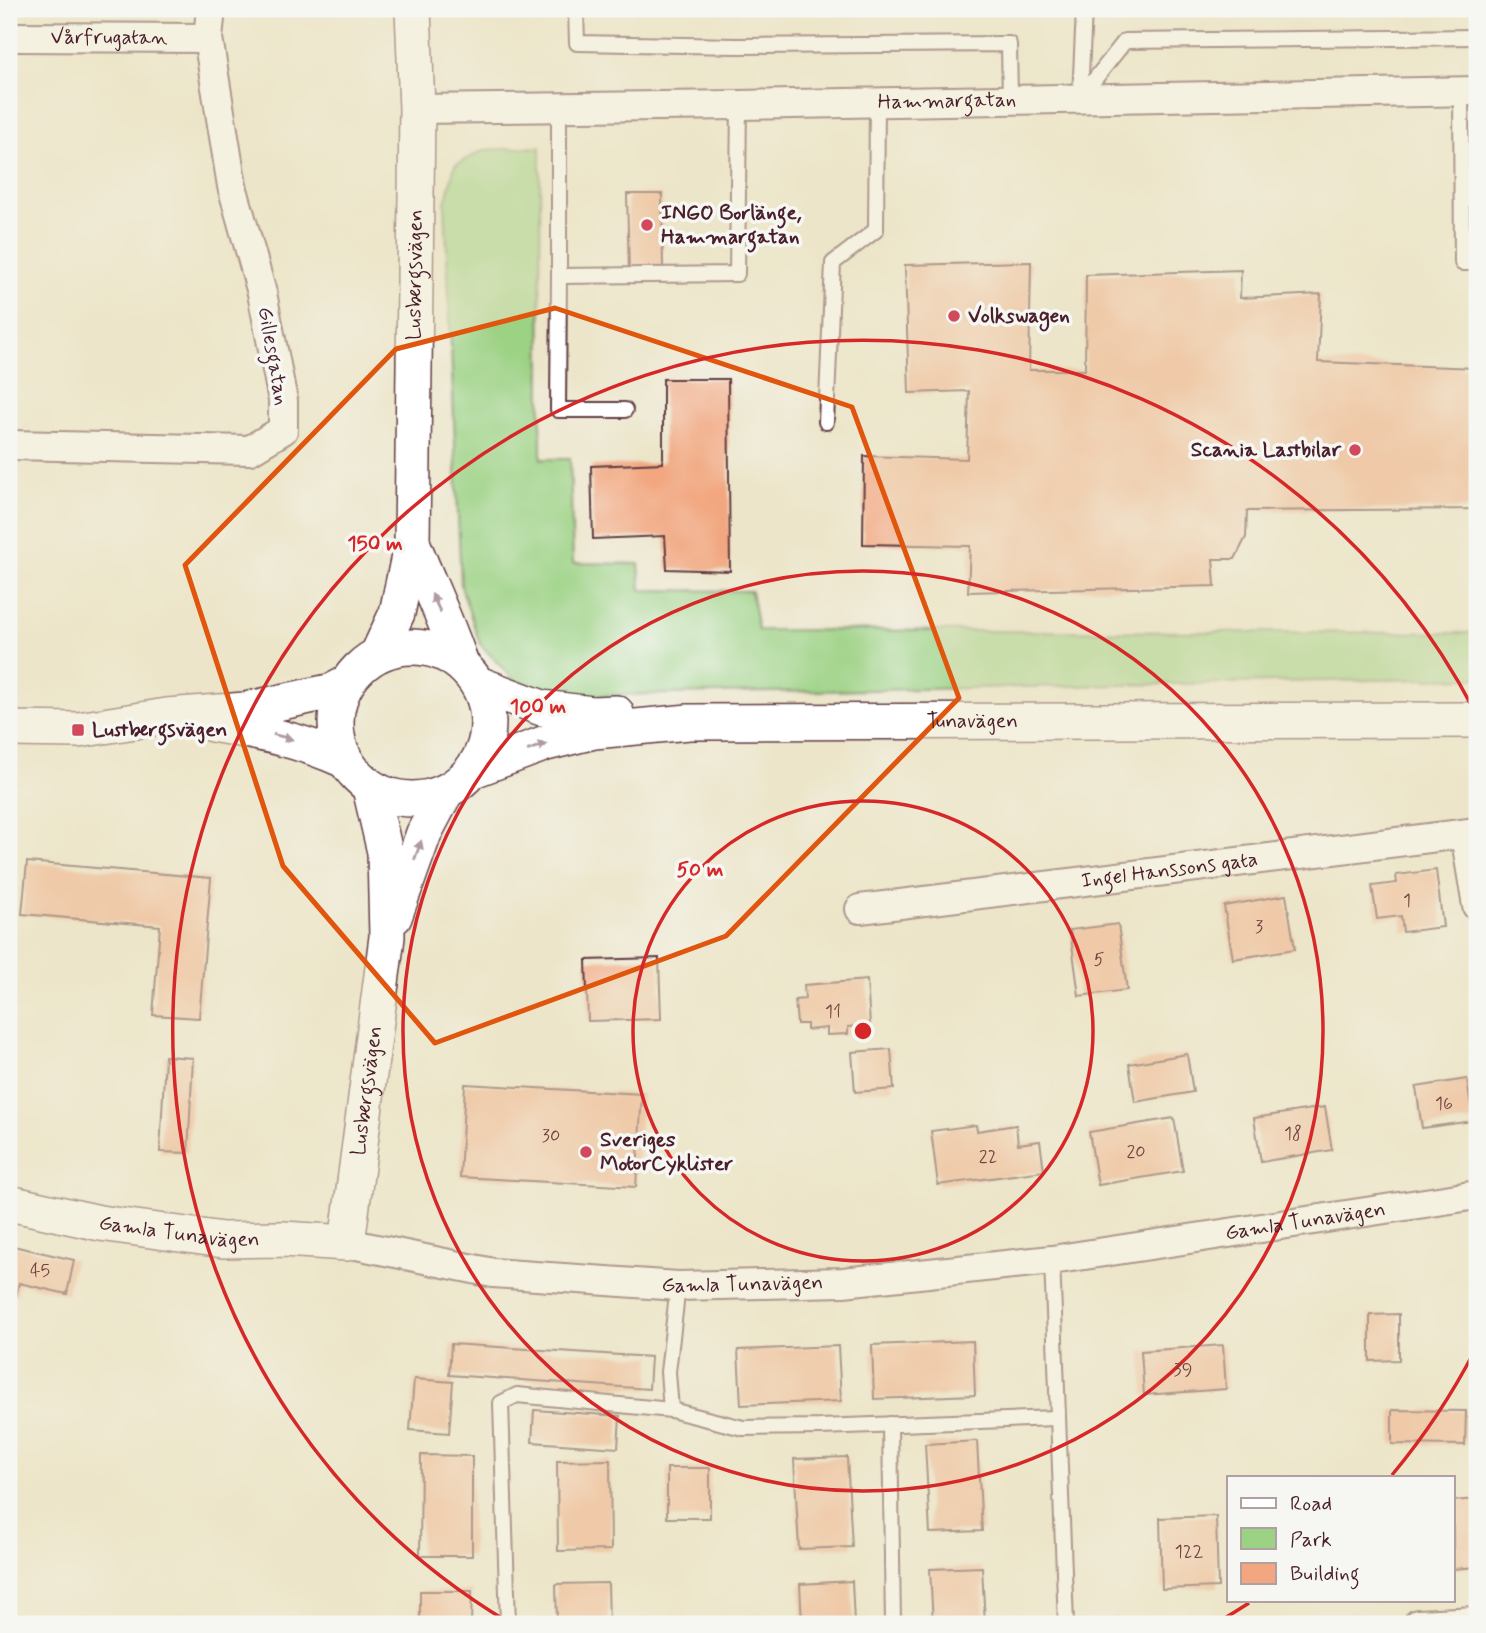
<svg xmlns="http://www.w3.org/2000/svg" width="1486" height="1633" viewBox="0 0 1486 1633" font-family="Mynerve,sans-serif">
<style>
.green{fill:#9cd284;stroke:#737858;stroke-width:2}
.building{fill:#f2a780}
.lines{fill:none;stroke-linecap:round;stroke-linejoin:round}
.service-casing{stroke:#623d43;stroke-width:18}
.minor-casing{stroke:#623d43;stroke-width:32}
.tertiary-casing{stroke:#623d43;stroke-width:38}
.service{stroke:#fff;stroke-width:14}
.minor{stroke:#fff;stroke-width:28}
.tertiary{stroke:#fff;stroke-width:35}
.oneway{fill:#ae9aa0}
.marked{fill:none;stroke:#e0560e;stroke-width:5;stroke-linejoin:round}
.ring{fill:none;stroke:#d62828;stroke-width:3.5}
.poi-dot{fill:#d1495b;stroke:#f6f6f2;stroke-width:2.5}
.labels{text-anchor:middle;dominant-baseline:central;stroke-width:7;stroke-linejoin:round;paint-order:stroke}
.number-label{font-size:18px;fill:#744140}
.street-label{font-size:21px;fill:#4a1f2b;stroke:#f6f6f2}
.poi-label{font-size:21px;font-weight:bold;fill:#4a1f2b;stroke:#f6f6f2;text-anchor:start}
.centre{fill:#d62828;stroke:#f6f6f2;stroke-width:3.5}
.ring-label{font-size:21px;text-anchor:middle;font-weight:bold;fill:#d62828;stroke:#f6f6f2;stroke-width:7;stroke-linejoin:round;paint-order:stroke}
</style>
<rect width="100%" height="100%" fill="#f6f6f2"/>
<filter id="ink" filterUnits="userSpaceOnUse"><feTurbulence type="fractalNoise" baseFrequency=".0143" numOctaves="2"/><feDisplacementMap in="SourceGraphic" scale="14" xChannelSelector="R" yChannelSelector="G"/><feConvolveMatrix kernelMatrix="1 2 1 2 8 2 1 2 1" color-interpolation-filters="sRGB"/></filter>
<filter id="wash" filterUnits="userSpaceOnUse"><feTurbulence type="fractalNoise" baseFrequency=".00686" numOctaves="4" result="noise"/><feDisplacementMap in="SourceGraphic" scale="28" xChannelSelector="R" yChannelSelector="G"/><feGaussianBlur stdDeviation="1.57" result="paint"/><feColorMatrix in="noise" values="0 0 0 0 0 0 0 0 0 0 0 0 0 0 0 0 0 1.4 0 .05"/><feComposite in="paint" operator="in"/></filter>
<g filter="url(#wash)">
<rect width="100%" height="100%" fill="#ece5c9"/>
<path class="green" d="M540 147 541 459H570L573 563 639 564 641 590 751 591 758 630 1477 633V678L561 696 515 681 480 644 461 586 445 203 455 165 484 150Z"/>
<g id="blocks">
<g class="building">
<path d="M627 194H662L663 272H629Z"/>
<path d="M1031 262 1029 370H1085L1086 275 1241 270 1240 298 1321 294 1318 362 1477 368V509L1247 511 1246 537 1235 559H1213L1215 586 968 592 970 546 863 544 864 456 967 459 969 391 909 393 905 265Z"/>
<path d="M663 379H728L730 571 667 569 665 536 593 539 591 466 663 463Z"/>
<path d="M27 862 211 878 199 1018 153 1015 160 926 22 914Z"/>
<path d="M1436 870 1443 927 1403 932 1401 916 1377 919 1372 886 1397 883 1396 875Z"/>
<path d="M1286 895 1295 949 1233 959 1224 906Z"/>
<path d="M1118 924 1127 990 1079 996 1070 930Z"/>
<path d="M659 958 661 1019 588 1021 586 960Z"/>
<path d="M867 980 870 1025 848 1027V1034L827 1035V1028L807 1030V1024H797L795 1000 805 999 804 985Z"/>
<path d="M891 1049 894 1089 855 1092 852 1052Z"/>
<path d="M1187 1054 1193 1092 1135 1102 1129 1064Z"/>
<path d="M165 1056 193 1058 188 1153 160 1152Z"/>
<path d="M1467 1079 1473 1121 1422 1128 1416 1087Z"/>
<path d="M465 1084 642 1094 636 1187 460 1177Z"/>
<path d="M1325 1107 1332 1150 1261 1162 1254 1118Z"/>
<path d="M1174 1118 1183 1171 1098 1185 1089 1132Z"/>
<path d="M976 1125 977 1131 1016 1125 1018 1144 1040 1141 1044 1171 938 1185 931 1131Z"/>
<path d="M9 1245 74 1260 67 1294 19 1283 16 1296 9 1294Z"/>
<path d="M1399 1314V1360L1370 1361V1315Z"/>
<path d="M973 1341 975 1395 874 1399 872 1345Z"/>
<path d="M451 1344 651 1357 649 1389 449 1375Z"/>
<path d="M1223 1345 1226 1389 1144 1395 1141 1351Z"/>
<path d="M838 1346 841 1401 741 1405 738 1350Z"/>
<path d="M414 1379 453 1382 449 1433 410 1430Z"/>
<path d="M534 1410 620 1416 618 1448 532 1442Z"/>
<path d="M1392 1410 1466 1411 1465 1445 1392 1444Z"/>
<path d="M977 1441 982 1531 930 1533 925 1444Z"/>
<path d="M421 1455 472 1456V1556H420Z"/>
<path d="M847 1457 852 1547 799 1549 794 1459Z"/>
<path d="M610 1460 611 1550 558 1551 557 1461Z"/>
<rect x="667" y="1468" width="43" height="50"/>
<path d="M1477 1499V1567L1453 1569V1501Z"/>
<path d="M1216 1516 1218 1587 1162 1589 1160 1518Z"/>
<path d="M982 1567 985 1624H933L930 1569Z"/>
<path d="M852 1581 854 1624H802L800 1584Z"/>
<path d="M608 1583 609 1624H557L556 1584Z"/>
<path d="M420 1591H472L471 1624H420Z"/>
</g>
</g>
</g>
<g filter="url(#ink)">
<use href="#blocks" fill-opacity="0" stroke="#623d43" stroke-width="2"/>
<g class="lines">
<defs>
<g id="service">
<path d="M576 9 577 43 737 46 1009 44 1010 99"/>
<path d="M1461 91 1462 263H1477"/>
<path d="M1080 98 1125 41 1477 37"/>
<path d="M1080 98 1084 9"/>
<path d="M559 107V276L737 274 739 105"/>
<path d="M559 276 558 410H625"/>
<path d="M826 422 833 263 876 230 877 102"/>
<path d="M1052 1260 1066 1624"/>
<path d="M671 1410 668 1372 678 1286"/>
<path d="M890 1424 893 1624"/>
<path d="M508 1624 501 1403 517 1395 671 1410 743 1428 820 1427 1056 1418"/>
</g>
<g id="minor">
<path id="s1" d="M9 37 208 38"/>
<path id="s2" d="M417 109 739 105 1477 91"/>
<path d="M9 445 250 450 283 430V401L262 293 232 186 208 38 211 9"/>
<path d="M1465 834 1477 906"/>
<path id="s3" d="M860 909 1477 832"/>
<path id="s4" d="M347 1243 493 1273 678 1286 843 1282 1052 1260 1477 1195"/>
<path d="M1418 1624 1477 1621"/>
</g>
<g id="tertiary">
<path d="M412 542C428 583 447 622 461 664"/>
<circle cx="412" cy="723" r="76"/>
<path id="s5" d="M378 654 397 613 412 542 417 109 413 9"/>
<path d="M478 684 542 708 593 714 616 713"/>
<path d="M212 724C258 732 301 740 344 760"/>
<path d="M9 729 78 730 167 716 245 710 333 691 346 684"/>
<path id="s6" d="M473 770 546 743 594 731 689 722 1477 720"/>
<path d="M394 917 424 833 445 793"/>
<path id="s7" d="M9 1203 100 1223 223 1240 283 1239 347 1243 387 937 385 852 370 788"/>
</g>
</defs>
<use href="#service" class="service-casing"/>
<use href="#minor" class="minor-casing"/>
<use href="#tertiary" class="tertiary-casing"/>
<use href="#service" class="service"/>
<use href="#minor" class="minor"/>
<use href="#tertiary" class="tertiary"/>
</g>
<defs><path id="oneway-solid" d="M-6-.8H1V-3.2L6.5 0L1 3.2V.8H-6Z" transform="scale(1.75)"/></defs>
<g class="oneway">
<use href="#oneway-solid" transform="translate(436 603) rotate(-115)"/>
<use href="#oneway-solid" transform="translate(283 737) rotate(15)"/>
<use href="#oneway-solid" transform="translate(537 747) rotate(-20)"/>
<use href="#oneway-solid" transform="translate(418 850) rotate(-70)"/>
</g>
</g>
<path d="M0 0H1486V1633H0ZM555 308 852 407 959 698 726 936 435 1043 283 866 185 565 396 349Z" fill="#ece5c9" fill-opacity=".55" fill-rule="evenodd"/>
<path class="marked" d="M555 308 852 407 959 698 726 936 435 1043 283 866 185 565 396 349Z"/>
<g class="ring">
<circle cx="863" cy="1031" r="230"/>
<circle cx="863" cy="1031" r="460"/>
<path d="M1475 1350A690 690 0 0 1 1392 1475M1249 1603A690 690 0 0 1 1218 1622M508 1622A690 690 0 1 1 1475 712"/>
</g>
<g class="poi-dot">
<circle cx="647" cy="225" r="7"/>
<circle cx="954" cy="316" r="7"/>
<circle cx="1355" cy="450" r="7"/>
<rect x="71" y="723" width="14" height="14" rx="3.5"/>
<circle cx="586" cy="1152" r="7"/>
</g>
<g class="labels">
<g class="number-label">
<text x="1407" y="901">1</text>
<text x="1259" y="927">3</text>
<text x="1099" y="960">5</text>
<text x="833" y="1012">11</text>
<text x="1444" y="1104">16</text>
<text x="1293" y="1134">18</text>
<text x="551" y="1136">30</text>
<text x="1136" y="1152">20</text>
<text x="988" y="1157">22</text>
<text x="40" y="1271">45</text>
<text x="1183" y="1370">39</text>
<text x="1189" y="1552">122</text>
</g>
<g class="street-label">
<text stroke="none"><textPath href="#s1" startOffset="100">Vårfrugatan</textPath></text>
<text stroke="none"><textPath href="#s2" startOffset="530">Hammargatan</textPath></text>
<text stroke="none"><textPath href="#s5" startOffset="385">Lusbergsvägen</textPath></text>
<text transform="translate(273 356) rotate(80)">Gillesgatan</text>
<text stroke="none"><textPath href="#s6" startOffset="506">Tunavägen</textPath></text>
<text stroke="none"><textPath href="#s3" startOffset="312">Ingel Hanssons gata</textPath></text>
<text stroke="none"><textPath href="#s7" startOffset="495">Lusbergsvägen</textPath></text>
<text stroke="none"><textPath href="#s4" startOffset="966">Gamla Tunavägen</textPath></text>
<text stroke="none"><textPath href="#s7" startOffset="173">Gamla Tunavägen</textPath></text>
<text stroke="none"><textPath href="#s4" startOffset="399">Gamla Tunavägen</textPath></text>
</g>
<g class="poi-label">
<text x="661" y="213">INGO Borlänge,<tspan x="661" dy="24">Hammargatan</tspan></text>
<text x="968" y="316">Volkswagen</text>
<text x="1341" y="450" text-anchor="end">Scania Lastbilar</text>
<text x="92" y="730">Lustbergsvägen</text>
<text x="600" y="1140">Sveriges<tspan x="600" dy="24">MotorCyklister</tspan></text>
</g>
</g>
<circle cx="863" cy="1031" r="10" class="centre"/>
<g class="ring-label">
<text x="375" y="550">150 m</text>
<text x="538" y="713">100 m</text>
<text x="700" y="876">50 m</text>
</g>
<rect width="1486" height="1633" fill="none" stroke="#f6f6f2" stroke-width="35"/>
<rect x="1227" y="1476" width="228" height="126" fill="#f6f6f2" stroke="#b1a0a2" stroke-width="2"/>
<rect x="1241" y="1498" width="35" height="10" fill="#ffffff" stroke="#b1a0a2" stroke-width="2"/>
<text x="1290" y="1510" font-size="21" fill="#4a1f2b">Road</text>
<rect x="1241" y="1528" width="35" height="21" fill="#9cd284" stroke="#b1a0a2" stroke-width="2"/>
<text x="1290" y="1546" font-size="21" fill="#4a1f2b">Park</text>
<rect x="1241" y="1563" width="35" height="21" fill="#f2a780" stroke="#b1a0a2" stroke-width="2"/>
<text x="1290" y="1580" font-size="21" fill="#4a1f2b">Building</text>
</svg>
